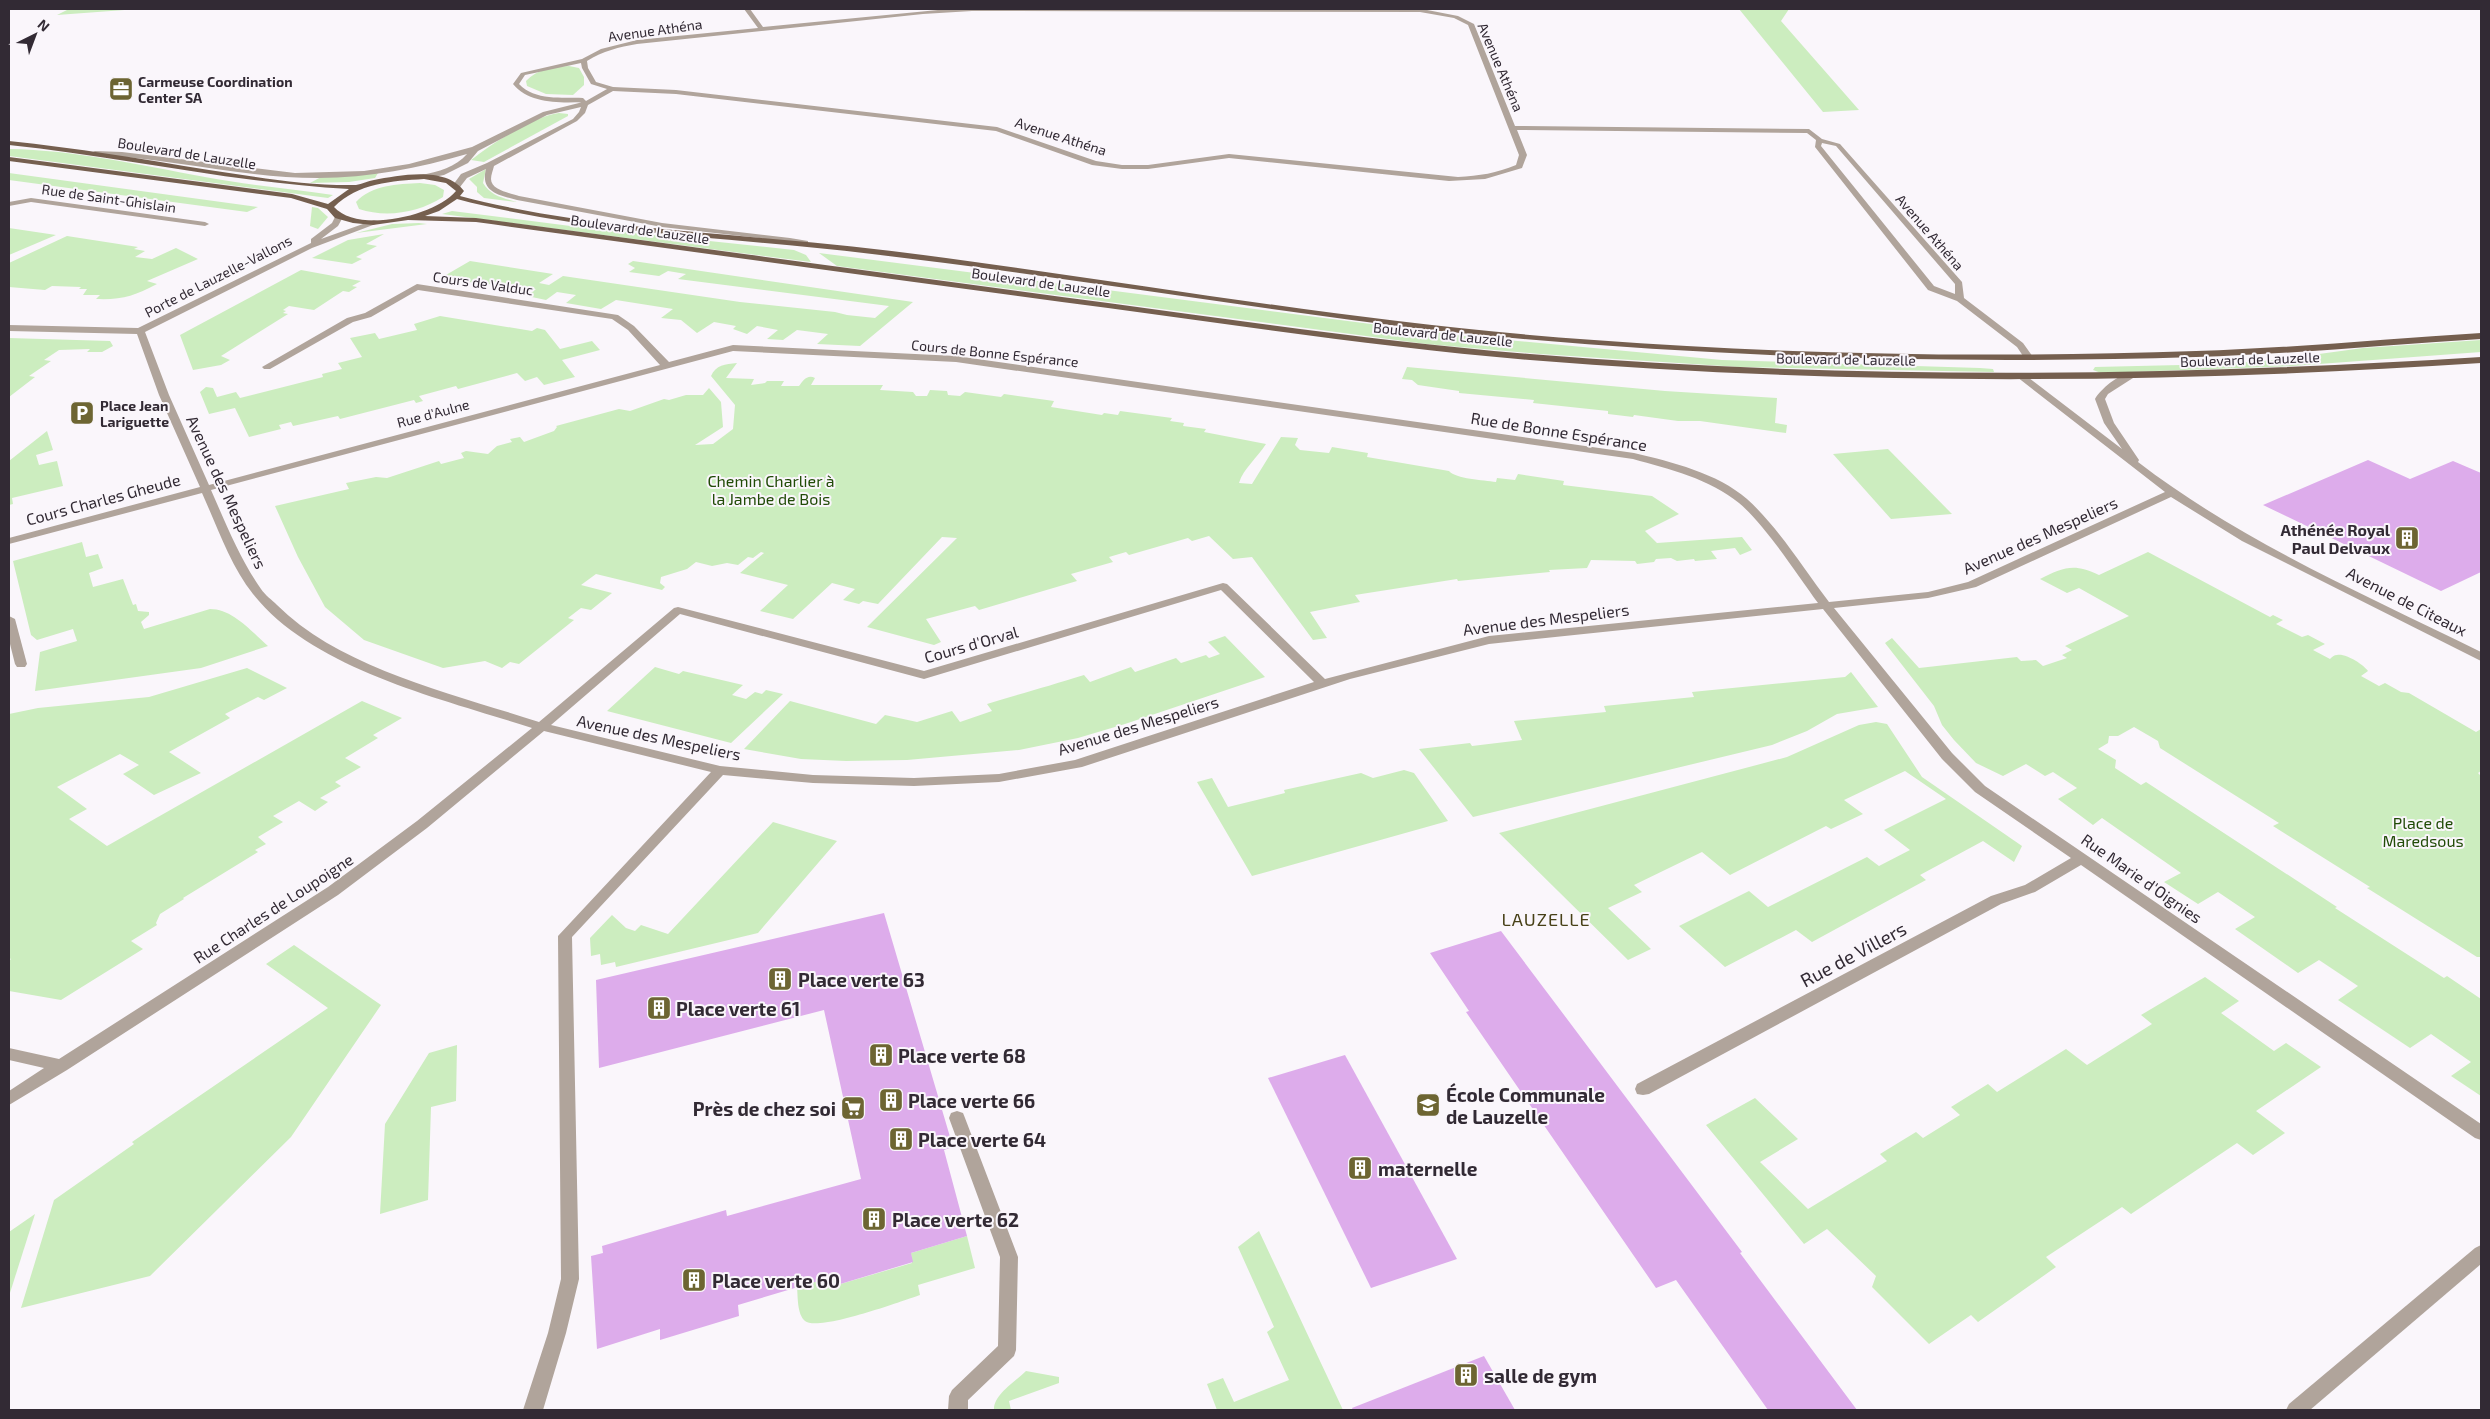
<svg xmlns="http://www.w3.org/2000/svg" width="2490" height="1419" viewBox="0 0 2490 1419" font-family="'Exo 2',sans-serif">
<style>
.green{fill:#ccedbf}
.building{fill:#ddaceb}
.lines{fill:none;stroke-linecap:round;stroke-linejoin:round}
.minor{fill:#b0a49b;fill-rule:evenodd}
.major{fill:#755f4f;fill-rule:evenodd}
.labels{text-anchor:middle;dominant-baseline:central;stroke-width:4;stroke-linejoin:round;paint-order:stroke}
.far-street-label{font-size:14px;fill:#322a34;stroke:#faf6fb}
.far-poi-label{font-size:14px;font-weight:bold;fill:#322a34;stroke:#faf6fb;text-anchor:start}
.street-label{font-size:16px;fill:#322a34;stroke:#faf6fb}
.park-label{font-size:16px;fill:#214b07;stroke:#faf6fb}
.poi-label{font-size:16px;font-weight:bold;fill:#322a34;stroke:#faf6fb;text-anchor:end}
.neighbourhood-label{font-size:18px;letter-spacing:1px;fill:#474017;stroke:#faf6fb}
.near-street-label{font-size:19px;fill:#322a34;stroke:#faf6fb}
.near-poi-label{font-size:19px;font-weight:bold;fill:#322a34;stroke:#faf6fb;text-anchor:start}
</style>
<rect width="100%" height="100%" fill="#faf6fb"/>
<g class="green">
<path d="M69 9H138L57 15Z"/>
<path d="M1739 9H1789L1781 21 1859 110 1823 112Z"/>
<path d="M569 66 579 68 584 77V85L573 95 546 94 527 86 526 81C537 69 553 67 569 66Z"/>
<path d="M559 113 568 114V116L484 162 471 160C491 144 534 116 559 113Z"/>
<path d="M9 149C75 150 140 165 205 177 247 185 291 189 333 195L328 198 9 156Z"/>
<path d="M486 169 483 183C491 196 503 198 517 202L484 198 477 192V187L469 179Z"/>
<path d="M9 173 258 207 247 212 9 180Z"/>
<path d="M378 173 375 178 349 182 310 183 321 177Z"/>
<path d="M420 183 435 185 444 190 443 197C418 213 386 218 359 209L356 202C372 185 397 184 420 183Z"/>
<path d="M312 207 318 208 328 217 318 229 310 226Z"/>
<path d="M452 211 586 228 794 250 806 255 811 262 442 214Z"/>
<path d="M419 223 427 224 356 233 392 224Z"/>
<path d="M9 228 56 235 9 255Z"/>
<path d="M384 234 366 244 377 246 356 257 362 259 352 264 312 258 348 240Z"/>
<path d="M67 236 138 247 134 249 145 251 135 257 152 259 176 248 198 259 147 281 157 284C134 296 122 300 96 299L100 295H83L87 289H79L81 287 52 286 45 290 9 287V263Z"/>
<path d="M819 253 1464 336 1722 360 1980 368 1993 369 1994 372 1739 367 1540 354 1426 344 837 266Z"/>
<path d="M470 261 553 274 539 283 549 285 563 276 740 302 835 312 847 315 875 318 889 306 678 279 686 274 668 271 659 276 629 272 635 268 628 264 633 261 913 302 860 346 817 344 828 334 797 330 783 340 767 339 778 330 757 326 747 334 733 329 736 326 714 322 697 333 681 320 661 318 673 309 616 300 601 309 566 303 576 295 557 292 546 300 527 296 536 289 439 279Z"/>
<path d="M301 270 361 281 352 286 357 287 349 292 343 291 314 310 289 306 283 310 286 311 283 313 288 314 221 356 230 360 221 365 193 370 180 335Z"/>
<path d="M440 316 532 331 537 328 545 330 560 349 592 341 600 350 562 360 575 377 544 385 537 377 525 381 517 373 458 389 456 386 419 396 423 401 416 403 414 400 340 419 338 416 293 426 291 422 279 425 281 429 249 437 235 408 209 414 200 392 206 387 213 388 217 397 236 392 240 398 323 377 322 374 342 369 338 363 362 357 350 338 375 333 379 339 417 330 414 324Z"/>
<path d="M9 338 110 341 113 346 102 352H87L90 349 59 350 44 360 51 361 29 376 35 377 9 397Z"/>
<path d="M2481 340V352L2292 366 2101 373 2093 370 2095 367 2223 364 2274 360 2363 348Z"/>
<path d="M737 363 726 378 754 379 751 385 765 383 767 381H784L781 386H799C803 381 807 374 815 378L811 385H883L880 390 913 392 916 396H927L930 390 947 391 948 395 960 396 965 392 1001 397 1004 394 1054 401 1051 407 1102 415 1104 413 1118 415 1120 411 1172 418 1170 421 1184 423 1183 426 1206 429 1204 432 1266 444C1258 457 1243 469 1239 483L1252 484 1281 437 1298 438 1295 445 1300 450 1329 453 1332 447 1368 453 1367 457 1449 471C1456 479 1483 480 1496 482L1497 478 1515 480 1518 474 1564 481 1563 485 1652 496 1679 514 1645 531 1657 543 1742 537 1752 550 1740 555 1735 548 1711 551 1717 559 1695 561 1694 559 1677 561 1671 558 1656 559 1654 562 1637 564 1635 561 1591 560 1587 568 1549 570 1550 572 1458 581 1457 579 1355 595 1360 602 1310 612 1327 638 1313 640 1252 557 1233 559 1209 536 1192 541 1188 538 1129 555 1126 552 1109 557 1113 562 1071 574 1077 581 979 610 975 606 926 619 941 642 934 645 867 627 957 538 942 537 878 604 863 601 859 604 843 600 855 589 832 583 793 619 760 611 788 585 740 573 764 553 761 552 753 558 748 557 738 565 727 563 712 566 696 562 687 569 661 577 660 583 665 587 662 590 596 574 581 585 612 593 591 610 581 608 568 618 574 620 519 664 510 662 502 668 485 661 443 668 364 640 325 607 298 557 275 506 349 489 346 483 376 477 387 478 439 461 441 464 464 458 461 453 466 451 488 454 497 446 512 442 510 439 520 437 524 442 554 431 557 427 556 426 619 409 630 411 664 399 669 400 686 395H703L709 388 721 402 723 427 695 445 713 444 733 429 735 405 711 376C716 365 725 364 737 363Z"/>
<path d="M1407 367 1665 391 1777 398 1775 423 1787 425 1786 433 1700 421H1678L1634 415 1633 417 1608 414V411L1533 403 1534 400 1459 393V391L1418 385 1412 380 1402 379Z"/>
<path d="M47 431 53 450 36 455 39 465 57 461 63 486 12 498 13 504 9 505V461Z"/>
<path d="M1888 449 1952 514 1891 519 1833 454Z"/>
<path d="M82 542 86 557 98 554 103 568 89 573 93 587 123 579 133 605 136 604 138 611 149 612V615L141 622 144 629 210 609C233 609 252 632 268 646L201 668 35 691 40 652 77 641 73 629 37 640 31 635 13 561Z"/>
<path d="M2148 552 2270 617 2273 615 2283 620 2276 624 2302 637 2308 635 2325 644 2313 650 2330 659C2332 657 2334 655 2337 655 2346 653 2364 665 2368 671L2361 676 2379 686 2385 683 2401 692 2409 693 2476 732 2481 729V771L2478 773 2481 776V957H2477L2367 888 2370 887 2273 826 2279 823 2160 748 2158 741 2134 727 2118 736H2109L2108 743 2098 749 2116 760 2115 768 2141 785 2146 782 2337 907 2335 908 2444 978 2447 976 2481 999V1096L2451 1076 2471 1062 2431 1034 2410 1048 2338 1000 2358 986 2319 960 2298 973 2235 929 2255 917 2218 892 2198 904 2164 882 2181 873 2102 818 2093 825 2058 799 2077 788 2053 772 2045 776 2026 764 2003 776 1976 763 1954 740 1942 725 1934 706 1885 643 1892 638 1919 668 2017 657 2021 661 2036 660 2043 666 2067 658 2062 655 2072 650 2065 646 2129 616 2079 588 2067 593 2040 579C2064 567 2074 563 2099 575Z"/>
<path d="M1225 636 1265 677 1125 724 1078 738 1019 750 907 760 846 761 801 759 744 749 790 701 876 724 885 715 917 722 952 711 960 722 992 711 987 704C1020 694 1049 686 1084 675L1090 682 1131 667 1135 672 1176 658 1181 663 1206 655 1209 658 1220 654 1208 642Z"/>
<path d="M655 667 679 674 683 671 743 685 732 695 746 699 755 692 762 694 766 690 783 694 731 743 607 711Z"/>
<path d="M247 668 287 688 264 700 258 697 225 714 230 718 169 752 201 773 154 795 123 774 139 765 120 754 57 787 87 809 69 819 107 846 362 701 402 718 373 735 378 738 345 758 361 767 335 782 341 786 320 798 328 802 315 811 299 801 273 816 283 822 258 837 266 844 255 850 258 852 183 898 184 899 160 914 156 923 157 925 131 941 143 949 61 1000 9 991V961L11 959 9 958V714L38 708 149 697Z"/>
<path d="M1851 672 1878 707 1837 714 1807 731 1772 745 1473 817 1419 749 1470 743 1472 746 1522 740 1514 721 1606 712 1604 706 1694 697 1692 692 1845 677Z"/>
<path d="M1876 722 1887 724 1922 777 2022 846 2014 862 1983 841 1920 875 1926 880 1812 942 1796 930 1725 967 1679 926 1749 891 1768 907 1867 857 1879 866 1910 850 1884 830 1946 799 1905 771 1844 800 1863 814 1831 829 1826 826 1730 875 1702 852 1634 885 1642 892 1608 908 1651 949 1628 960 1499 833 1787 757 1859 725Z"/>
<path d="M1404 770 1414 773 1448 821 1252 876 1197 782 1212 778 1228 807 1285 793 1284 790 1361 773 1373 778Z"/>
<path d="M773 822 837 841 758 933 616 967 615 962 601 965 600 954 591 956 590 938 612 915 626 928 635 931 641 925 668 934Z"/>
<path d="M294 945 381 1005 291 1137 150 1276 21 1308 54 1200 134 1144 132 1142 328 1008 266 964Z"/>
<path d="M2205 977 2239 1001 2221 1013 2274 1051 2286 1043 2321 1067 2256 1111 2285 1133 2253 1155 2237 1143 2131 1214 2122 1207 2046 1257 2056 1267 1978 1322 1971 1315 1929 1344 1872 1287 1876 1276 1827 1229 1804 1244 1706 1125 1755 1098 1798 1139 1760 1162 1808 1209 1887 1161 1880 1154 1916 1132 1923 1138 1960 1115 1951 1107 1988 1084 1997 1092 2066 1049 2087 1065 2152 1024 2141 1015Z"/>
<path d="M457 1045 456 1101 431 1107 428 1200 380 1214 385 1124 429 1053Z"/>
<path d="M35 1214 9 1296V1232Z"/>
<path d="M1259 1231 1343 1410H1217L1207 1384 1223 1378 1234 1402 1289 1380 1267 1332 1274 1327 1238 1247Z"/>
<path d="M967 1236 975 1268 918 1285 920 1295C902 1301 818 1332 805 1321 797 1314 798 1297 797 1287L835 1276 837 1285 912 1263 911 1253Z"/>
<path d="M1026 1371 1059 1377V1383L1009 1401 1011 1410H994C993 1395 1016 1381 1026 1371Z"/>
</g>
<g class="building">
<path d="M2368 460 2410 479 2453 461 2481 473V572L2441 591 2263 505Z"/>
<path d="M884 913 953 1147 944 1150 967 1236 911 1253 913 1262 837 1285 835 1276 738 1305 739 1316 660 1340V1329L597 1349 591 1256 603 1253 602 1246 726 1210 727 1216 861 1179 824 1010 599 1068 596 980Z"/>
<path d="M1501 931 1742 1252 1740 1253 1857 1410H1768L1676 1280 1656 1288 1466 1012 1469 1011 1430 953Z"/>
<path d="M1345 1055 1457 1259 1371 1288 1268 1078Z"/>
<path d="M1484 1356 1515 1410H1353L1352 1408Z"/>
</g>
<g class="lines">
<g class="minor">
<path d="M744 9H750L763 27 948 9H1422L1458 16 1474 24 1515 126 1809 129 1822 139 1840 144 1962 282 1964 298 2023 343 2033 357 2025 359 2017 347 1957 301 1928 290 1815 147 1816 140 1807 133 1517 130 1527 155 1522 168 1485 179 1449 181 1229 158 1148 169H1122L1092 165 996 131 676 94 613 91 588 105 585 113 577 121 494 166C493 170 491 175 491 179 491 190 510 193 519 196L662 223 790 238 808 241V245H805L759 238 662 227 517 200C499 195 480 192 486 169L467 178 460 187 453 185 461 174 487 163 573 119 579 112 581 107 547 115 478 151 468 163 444 175 424 179H421V175C438 172 456 167 467 154 419 168 369 178 318 178 243 178 170 158 95 155L91 153 95 151 122 152 295 173 364 171 409 164 472 147 543 112 583 102H584C561 103 529 104 513 84L521 73 582 59 601 49 637 40 758 28ZM972 11 1420 12 1454 18 1468 25 1519 155 1516 165C1497 173 1479 176 1458 177L1229 154 1148 165H1122L1096 161 997 127 676 90 613 87 596 82 588 68 587 61C603 51 619 47 637 44L923 14ZM581 63 582 68 591 84 607 89 586 101 583 98C562 97 535 101 519 84L525 75ZM1822 143 1836 146 1955 284V294L1934 286 1821 146Z"/>
<path d="M31 198 205 222 209 224 205 226 31 202 9 206V202Z"/>
<path d="M336 215 343 217 338 226 321 239 374 220 381 222 312 248 145 332 169 395 209 485 660 365 628 330 612 319 418 290 371 317 353 322 270 369H264L262 367 347 318 365 313 417 284 618 315 634 326 669 362 733 345 956 356 1634 453C1672 462 1717 473 1747 499 1778 527 1804 569 1829 602L1928 592 1968 582 2165 492 2017 377 2022 374 2025 375 2122 449 2104 423 2095 399C2101 389 2120 372 2133 374V378L2108 394 2105 399 2114 423 2139 460 2138 462C2242 542 2364 594 2481 652V661L2242 541 2171 497 1976 587 1928 598 1834 608 1952 753 1985 786 2481 1124V1140L2475 1138 2081 865 2035 892 2001 904 1649 1094 1643 1095 1637 1094 1635 1089 1637 1084 1991 896 2025 885 2071 858 1975 792 1942 759 1823 609 1489 644 1350 679 1082 767 999 782 914 786 813 783 723 775 572 937 579 1279 566 1333 543 1410H523L548 1333 561 1279 558 936 711 772 544 731 427 828 338 895 67 1070 9 1105V1091L44 1068 9 1060V1048L59 1059 328 887 417 821 532 728C443 699 313 670 253 594 230 565 217 526 202 493L9 544V538L200 487 159 395 137 334 9 331V325L138 328 311 243V239L332 223ZM733 351 956 362 1633 459C1669 469 1710 479 1739 503 1766 526 1796 573 1818 603L1489 636 1325 679 1227 584 1223 583 924 671 678 607 674 608 539 722C454 694 341 669 277 605 272 600 265 595 261 589 240 559 226 524 211 490ZM1221 590 1314 682 1075 760 999 774 914 778 813 775 720 766 551 725 680 614 924 679Z"/>
<path d="M9 616 15 619 27 664 25 667H17L15 664 9 640Z"/>
<path d="M957 1111 963 1113 965 1118 1018 1257 1016 1350 1014 1356 968 1400V1410H948L949 1396 952 1390 998 1346 1000 1257 949 1118 951 1113Z"/>
<path d="M2481 1245V1264L2310 1410H2286L2289 1404 2475 1248Z"/>
</g>
<path class="major" d="M9 141C76 148 142 159 209 170 257 177 307 186 356 185 362 184 368 181 374 180 400 175 446 166 464 191L460 196C563 223 668 229 773 239 831 244 888 250 946 258 1162 287 1376 325 1594 340 1794 355 1995 358 2196 351 2291 348 2386 339 2481 333V339C2386 345 2291 354 2196 357 1940 365 1684 357 1430 330 1243 307 1059 276 872 254 734 237 593 235 457 199L439 211 425 216 476 218C687 246 897 275 1108 303 1249 322 1389 343 1530 354 1847 380 2164 377 2481 357V363C2165 384 1847 386 1530 360 1389 348 1249 327 1108 308 897 280 687 251 476 222L408 220 373 225 353 223 335 218 327 209 291 198 9 161V157L292 194 328 204 349 189C235 183 123 157 9 145ZM424 179 446 183 456 191C435 216 358 234 334 207 358 183 392 181 424 179Z"/>
</g>
<defs>
<symbol id="office-square" viewBox="-11 -11 22 22"><rect x="-9" y="-9" width="18" height="18" rx="4" fill="#6d6532" stroke="#faf6fb"/><path d="M-6-3h4V-5.5h4V-3h4V5H-6ZM-1-4.5V-3h2v-1.5ZM-6 0V1H6V0Z" fill="#fff"/></symbol>
<symbol id="parking-square" viewBox="-11 -11 22 22"><rect x="-9" y="-9" width="18" height="18" rx="4" fill="#6d6532" stroke="#faf6fb"/><path d="M-3.5-5.5H1a3.5 3.5 0 0 1 0 7H-1V5.5H-3.5ZM-1-3.4V-.6H.8a1.4 1.4 0 0 0 0-2.8Z" fill="#fff"/></symbol>
<symbol id="building-square" viewBox="-11 -11 22 22"><rect x="-9" y="-9" width="18" height="18" rx="4" fill="#6d6532" stroke="#faf6fb"/><path d="M-4-6H4V6H1V3H-1V6H-4ZM-2.5-4.3h1.7v1.8h-1.7ZM.8-4.3h1.7v1.8H.8ZM-2.5-1h1.7V.8h-1.7ZM.8-1h1.7V.8H.8Z" fill="#fff"/></symbol>
<symbol id="school-square" viewBox="-11 -11 22 22"><rect x="-9" y="-9" width="18" height="18" rx="4" fill="#6d6532" stroke="#faf6fb"/><path d="M0-5L7-2L0 1L-7-2ZM-4 1L0 2.5L4 1V4Q0 6-4 4Z" fill="#fff"/></symbol>
<symbol id="supermarket-square" viewBox="-11 -11 22 22"><rect x="-9" y="-9" width="18" height="18" rx="4" fill="#6d6532" stroke="#faf6fb"/><path d="M-6-5.5h2.5l.6 2H6L4.5 2H-2.5L-4.4-4H-6ZM-1.5 3.2a1.3 1.3 0 1 0 .1 0ZM3 3.2a1.3 1.3 0 1 0 .1 0Z" fill="#fff"/></symbol>
</defs>
<g fill-rule="evenodd">
<use href="#office-square" x="107" y="75" width="28" height="28"/>
<use href="#parking-square" x="68" y="399" width="28" height="28"/>
<use href="#building-square" x="2393" y="524" width="28" height="28"/>
<use href="#building-square" x="766" y="965" width="28" height="28"/>
<use href="#building-square" x="645" y="994" width="28" height="28"/>
<use href="#building-square" x="867" y="1041" width="28" height="28"/>
<use href="#building-square" x="877" y="1086" width="28" height="28"/>
<use href="#school-square" x="1414" y="1091" width="28" height="28"/>
<use href="#supermarket-square" x="839" y="1094" width="28" height="28"/>
<use href="#building-square" x="887" y="1125" width="28" height="28"/>
<use href="#building-square" x="1346" y="1154" width="28" height="28"/>
<use href="#building-square" x="860" y="1205" width="28" height="28"/>
<use href="#building-square" x="680" y="1266" width="28" height="28"/>
<use href="#building-square" x="1452" y="1361" width="28" height="28"/>
</g>
<g class="labels">
<g class="far-street-label">
<text transform="translate(655 30) rotate(-8)">Avenue Athéna</text>
<text transform="translate(1501 67) rotate(67)">Avenue Athéna</text>
<text transform="translate(1061 136) rotate(18)">Avenue Athéna</text>
<text transform="translate(187 153) rotate(9)">Boulevard de Lauzelle</text>
<text transform="translate(109 198) rotate(8)">Rue de Saint-Ghislain</text>
<text transform="translate(640 229) rotate(8)">Boulevard de Lauzelle</text>
<text transform="translate(1930 232) rotate(49)">Avenue Athéna</text>
<text transform="translate(218 276) rotate(-27)">Porte de Lauzelle-Vallons</text>
<text transform="translate(1041 282) rotate(8)">Boulevard de Lauzelle</text>
<text transform="translate(483 283) rotate(8)">Cours de Valduc</text>
<text transform="translate(1443 334) rotate(6)">Boulevard de Lauzelle</text>
<text transform="translate(995 353) rotate(6)">Cours de Bonne Espérance</text>
<text transform="translate(1846 359) rotate(1)">Boulevard de Lauzelle</text>
<text transform="translate(2250 359) rotate(-2)">Boulevard de Lauzelle</text>
<text transform="translate(433 413) rotate(-15)">Rue d'Aulne</text>
</g>
<g class="far-poi-label">
<text x="138" y="81">Carmeuse Coordination<tspan x="138" dy="16">Center SA</tspan></text>
<text x="100" y="405">Place Jean<tspan x="100" dy="16">Lariguette</tspan></text>
</g>
<g class="street-label">
<text transform="translate(1559 431) rotate(9)">Rue de Bonne Espérance</text>
<text transform="translate(227 492) rotate(65)">Avenue des Mespeliers</text>
<text transform="translate(103 499) rotate(-15)">Cours Charles Gheude</text>
<text transform="translate(2040 535) rotate(-24)">Avenue des Mespeliers</text>
<text transform="translate(2407 601) rotate(27)">Avenue de Citeaux</text>
<text transform="translate(1546 619) rotate(-7)">Avenue des Mespeliers</text>
<text transform="translate(971 644) rotate(-16)">Cours d'Orval</text>
<text transform="translate(1138 725) rotate(-17)">Avenue des Mespeliers</text>
<text transform="translate(659 737) rotate(12)">Avenue des Mespeliers</text>
<text transform="translate(2142 878) rotate(35)">Rue Marie d'Oignies</text>
<text transform="translate(273 908) rotate(-33)">Rue Charles de Loupoigne</text>
</g>
<g class="park-label">
<text x="771" y="480">Chemin Charlier à<tspan x="771" dy="18">la Jambe de Bois</tspan></text>
<text x="2423" y="822">Place de<tspan x="2423" dy="18">Maredsous</tspan></text>
</g>
<g class="poi-label">
<text x="2390" y="529">Athénée Royal<tspan x="2390" dy="18">Paul Delvaux</tspan></text>
</g>
<g class="neighbourhood-label">
<text x="1546" y="919">LAUZELLE</text>
</g>
<g class="near-street-label">
<text transform="translate(1853 954) rotate(-28)">Rue de Villers</text>
</g>
<g class="near-poi-label">
<text x="798" y="979">Place verte 63</text>
<text x="676" y="1008">Place verte 61</text>
<text x="898" y="1055">Place verte 68</text>
<text x="1446" y="1094">École Communale<tspan x="1446" dy="22">de Lauzelle</tspan></text>
<text x="908" y="1100">Place verte 66</text>
<text x="836" y="1108" text-anchor="end">Près de chez soi</text>
<text x="918" y="1139">Place verte 64</text>
<text x="1378" y="1168">maternelle</text>
<text x="892" y="1219">Place verte 62</text>
<text x="712" y="1280">Place verte 60</text>
<text x="1484" y="1375">salle de gym</text>
</g>
</g>
<rect width="2490" height="1419" fill="none" stroke="#322a34" stroke-width="20"/>
<g transform="translate(35 35) rotate(42)" stroke="#faf6fb" stroke-width="4" paint-order="stroke">
<path d="M0-4L9 19L0 12L-9 19Z" fill="#322a34"/>
<text y="-8" font-size="14" font-weight="bold" text-anchor="middle" fill="#322a34">N</text>
</g>
</svg>
